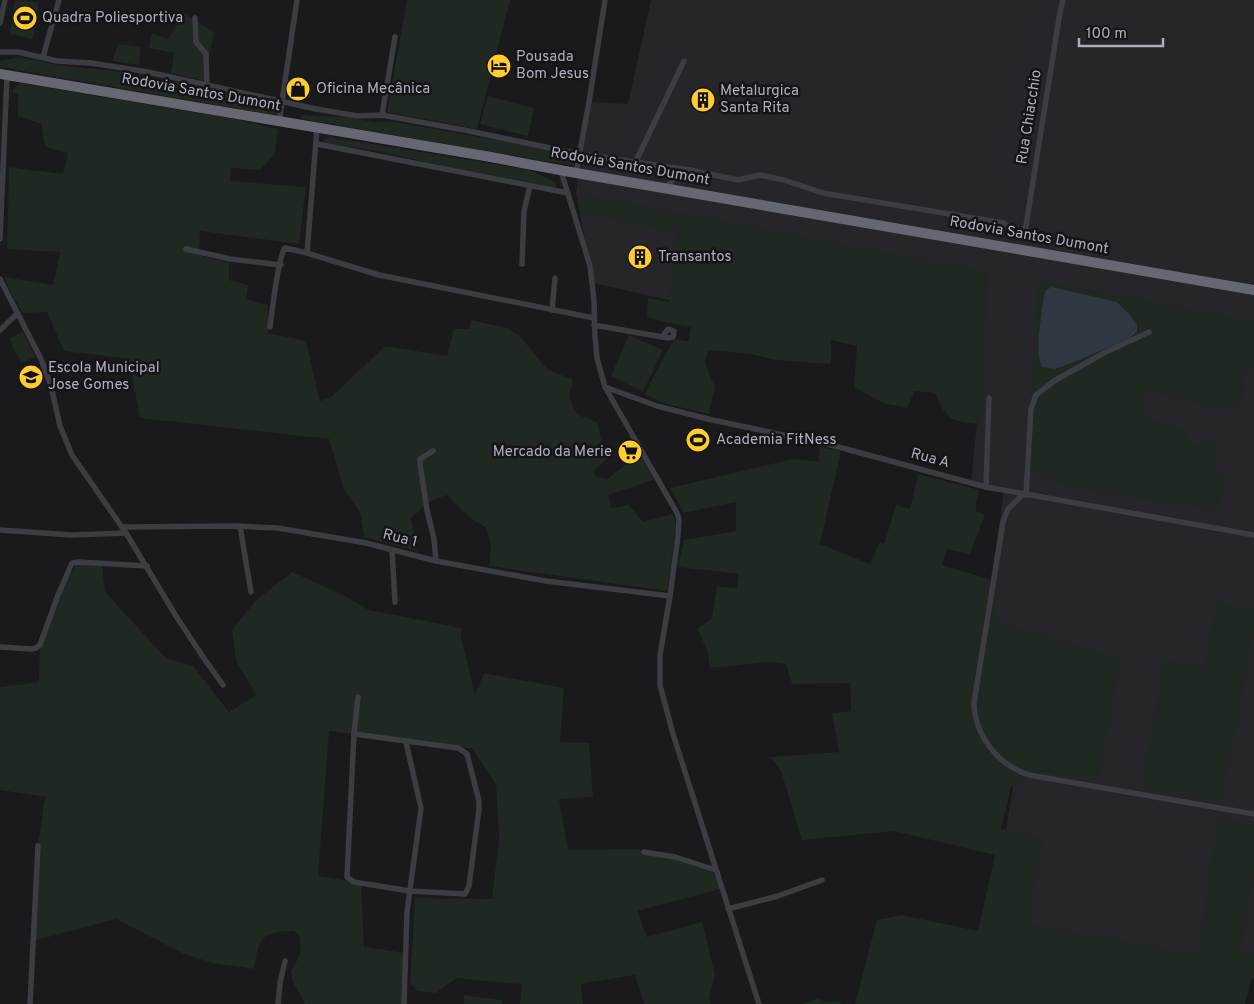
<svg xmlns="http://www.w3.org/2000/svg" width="1254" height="1004" viewBox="0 0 1254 1004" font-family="Overpass,sans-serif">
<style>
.built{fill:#262529}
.green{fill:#1f2821}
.water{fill:#2e3742}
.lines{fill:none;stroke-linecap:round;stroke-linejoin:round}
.street{stroke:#3c3c43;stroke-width:5.5}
.highway{stroke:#656873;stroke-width:10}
.labels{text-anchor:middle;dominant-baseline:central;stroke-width:5;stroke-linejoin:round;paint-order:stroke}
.poi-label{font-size:15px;fill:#abaebd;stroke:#151417;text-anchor:start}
.street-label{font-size:15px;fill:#abaebd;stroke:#151417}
</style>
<rect width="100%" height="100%" fill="#1a191c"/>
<path class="built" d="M651 0H1254V979L990 923 1016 770 974 703 1004 491 971 483 982 370 593 283 576 193 589 102 628 104Z"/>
<g class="green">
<path d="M15 0 39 2 33 39 10 34Z"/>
<path d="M407 0H510L477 129 387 112Z"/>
<path d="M183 13 214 32 204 81 171 73 174 53 149 48 152 33 167 39 177 25Z"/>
<path d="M118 44 141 47 139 65 112 61Z"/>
<path d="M14 58C35 58 53 66 74 67 139 71 204 88 268 101L280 108 279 116 0 67V61Z"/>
<path d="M20 83 238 120 278 129 275 154 260 170 231 168 230 181 306 187 299 244 200 231 199 255 229 263V280L248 285 246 299 268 305V333L306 341 320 401 331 397 385 346 447 356 454 329H470L471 320 507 328 521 337 547 369 573 380 569 397 575 411 583 417 591 419 598 424 601 439 611 456 593 471 595 476 607 479 640 454 654 480 608 495 612 508 629 505 643 522 672 514 676 522 668 589 666 591 489 566 491 545 486 528 469 517 447 495 432 500 411 518 417 551 364 537 360 512 344 490 329 439 140 418 129 359 64 351 47 312 23 313 12 295 4 277 53 285 60 252 7 249 9 167 63 174 68 153 45 147 41 124 18 116V95L13 92 12 90Z"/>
<path d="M488 96 534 108 528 136 480 124Z"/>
<path d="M299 115 345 117 375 122H395L540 148 561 154 576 162V165L574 166 302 119Z"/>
<path d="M330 137 530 170 555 182 556 185V188C499 177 443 167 387 153 366 148 344 148 323 143V140Z"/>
<path d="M578 194 988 273 980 424C951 421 947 421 935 393L915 391 907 408 883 403 854 387 857 346 831 340V364L776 360 750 354 708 350 705 363 715 388 709 414 666 404 644 394 674 339 688 341 691 327 668 323 647 317 648 298 669 302 677 232 582 213Z"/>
<path d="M1038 281 1254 322V367L1251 366 1240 374 1244 389 1239 403 1206 404 1156 392 1144 393 1141 417 1185 431 1189 442 1194 446 1217 442 1215 472 1225 479 1218 506 1215 509 1087 490 1068 486 1039 473 1033 472 1031 439Z"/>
<path d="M23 332 36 357 21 363 9 338Z"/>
<path d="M629 335 663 350 643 392 611 376Z"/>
<path d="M820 447 841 451 820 544 870 564 880 542 884 544 896 505 910 509 918 474 980 490 976 503V511L985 515 970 554 947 549 942 565 989 579 997 623 1120 659 1098 782 1039 771 1011 787 1001 829 1044 839 1027 924 1198 956 1219 817 1254 827V868L1240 953 1254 955V969L1245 1004H855L877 920 902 915 978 931 995 855 894 831 802 840 781 771 770 757 839 752 832 713 851 711 850 683 792 684 786 664 770 662 710 668 707 649 697 629 712 618 717 587 737 588 739 574 678 567 684 540 736 531V502L684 513 670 488 793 459 818 462Z"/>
<path d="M78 562 102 564 105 592 166 658 193 666 229 712 256 695 236 661 232 630 256 600 292 572 343 595 369 610 461 628V637L475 695 484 673 564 688 560 742 589 743 593 797 559 799 568 850 638 849 713 871 720 889 637 911 647 937 702 922 715 975 709 998 712 1004H644L635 975 584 983 581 985 583 1004H520L522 984 505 983 457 978 436 993 418 991 410 983 415 898 492 899 499 838 496 785 472 748H458L329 731 318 876 361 883 364 947 406 953 404 1004H305L293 982 291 971 301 953 299 936 294 931C261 932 259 937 254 969L213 963 184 954 116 919 33 941 38 846 45 797 0 790V687L39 682 40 645 58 595Z"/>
<path d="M1217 603 1254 610V628L1222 800 1142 789 1164 660 1205 667Z"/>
<path d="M464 995 502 1000V1004H464Z"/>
<path d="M818 998 825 1002 839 1001 841 1004H804Z"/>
</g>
<path class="water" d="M1052 287 1117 302 1129 314 1137 325V331L1129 339 1064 366 1054 369 1042 367C1034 350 1042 314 1044 296L1046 290Z"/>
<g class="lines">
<g class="street">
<path d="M195 18 196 42 206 54 207 85"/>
<path d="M0 23 5 0"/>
<path d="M0 52H18L57 61 91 63 148 72 316 109 358 116 382 115 469 131 579 154 690 170"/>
<path d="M43 57 59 0"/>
<path d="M382 115 395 37"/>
<path d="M279 122 297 0"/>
<path d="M317 144 568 193"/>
<path d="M635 163 684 61"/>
<path d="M561 171 590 266 594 301 595 336 597 358 605 387 677 513 679 519 678 536 670 596 660 655V685L673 734 759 1004"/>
<path d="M576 173 589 102 605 0"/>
<path d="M664 189 678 175 690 170 738 180 760 175 784 180 823 193 1004 223 1024 238 1060 12 1063 0"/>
<path d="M0 239 7 76"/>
<path d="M186 249 230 259 281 265"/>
<path d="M307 253 317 128"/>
<path d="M522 264 524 211 530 186"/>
<path d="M0 279 41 359 51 386 60 426 72 455 126 533 176 616 203 657 223 685"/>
<path d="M552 310 555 278"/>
<path d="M594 325 668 338 673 337 674 331 668 329 662 337"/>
<path d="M270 327C272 313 278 256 285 248L307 253 379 275 594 318"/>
<path d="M0 330 18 313"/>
<path d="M605 387 657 406 708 419 835 446 986 487 1254 535"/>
<path d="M433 451 420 459V464L427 510 434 539 436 561"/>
<path d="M986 487 989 398"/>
<path d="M1022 495 1008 509 1003 522 974 703C975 736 998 765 1029 775L1254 814"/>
<path d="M1026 495 1031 409 1036 395 1054 381 1104 353 1149 332"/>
<path d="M240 526 251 592"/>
<path d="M122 527 235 526 278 528 366 543 436 561 546 581 670 596"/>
<path d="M0 530 72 535 126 533"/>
<path d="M392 550 395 602"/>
<path d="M0 647 32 649 36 648 40 645 58 595 72 563 78 562 147 566"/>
<path d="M354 734 458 748 467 754 479 801V809L469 886 465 894 410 891 354 882 347 877Z"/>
<path d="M354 734 358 697"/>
<path d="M644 852 675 857 716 870"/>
<path d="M728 909 778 896 822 880"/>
<path d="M30 1004 38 846"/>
<path d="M278 1004 280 983 285 961"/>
<path d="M404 1004 407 912 421 808 406 742"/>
</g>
<path class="highway" d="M0 74 485 156 576 173 1254 290"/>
</g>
<defs>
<symbol id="stadium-disc" viewBox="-11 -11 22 22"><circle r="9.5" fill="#ffcd2e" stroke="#151417"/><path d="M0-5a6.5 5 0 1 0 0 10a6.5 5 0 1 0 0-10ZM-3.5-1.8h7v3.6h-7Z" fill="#111"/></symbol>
<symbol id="hotel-disc" viewBox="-11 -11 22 22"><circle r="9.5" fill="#ffcd2e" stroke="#151417"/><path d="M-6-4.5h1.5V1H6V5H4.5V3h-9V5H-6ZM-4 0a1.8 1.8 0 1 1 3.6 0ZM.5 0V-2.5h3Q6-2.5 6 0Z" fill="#111"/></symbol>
<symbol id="shop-disc" viewBox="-11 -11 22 22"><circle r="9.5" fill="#ffcd2e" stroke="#151417"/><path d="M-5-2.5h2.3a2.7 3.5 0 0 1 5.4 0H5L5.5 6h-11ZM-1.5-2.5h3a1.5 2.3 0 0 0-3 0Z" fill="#111"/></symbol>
<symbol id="building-disc" viewBox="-11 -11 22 22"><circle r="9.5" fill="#ffcd2e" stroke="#151417"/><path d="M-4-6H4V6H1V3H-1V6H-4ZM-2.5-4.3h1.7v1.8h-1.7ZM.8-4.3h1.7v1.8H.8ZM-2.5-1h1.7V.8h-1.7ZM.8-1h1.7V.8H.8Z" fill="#111"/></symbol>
<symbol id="school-disc" viewBox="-11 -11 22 22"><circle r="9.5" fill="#ffcd2e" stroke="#151417"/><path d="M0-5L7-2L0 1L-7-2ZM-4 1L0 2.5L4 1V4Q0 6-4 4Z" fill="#111"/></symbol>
<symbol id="supermarket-disc" viewBox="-11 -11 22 22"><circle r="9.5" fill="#ffcd2e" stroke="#151417"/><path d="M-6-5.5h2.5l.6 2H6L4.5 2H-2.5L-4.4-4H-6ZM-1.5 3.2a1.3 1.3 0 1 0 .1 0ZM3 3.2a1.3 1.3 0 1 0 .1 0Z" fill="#111"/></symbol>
</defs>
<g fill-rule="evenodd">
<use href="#stadium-disc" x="11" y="4" width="28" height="28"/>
<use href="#hotel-disc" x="485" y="52" width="28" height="28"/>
<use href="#shop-disc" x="284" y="75" width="28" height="28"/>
<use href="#building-disc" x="689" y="86" width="28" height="28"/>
<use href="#building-disc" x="626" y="243" width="28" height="28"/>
<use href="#school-disc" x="17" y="363" width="28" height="28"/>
<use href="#stadium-disc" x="684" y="426" width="28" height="28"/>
<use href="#supermarket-disc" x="616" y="438" width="28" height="28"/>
</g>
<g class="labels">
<g class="poi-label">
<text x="42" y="18">Quadra Poliesportiva</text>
<text x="516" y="57">Pousada<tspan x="516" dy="17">Bom Jesus</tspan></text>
<text x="316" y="89">Oficina Mecânica</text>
<text x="720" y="91">Metalurgica<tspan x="720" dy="17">Santa Rita</tspan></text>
<text x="658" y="257">Transantos</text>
<text x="48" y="368">Escola Municipal<tspan x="48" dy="17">Jose Gomes</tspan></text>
<text x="716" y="440">Academia FitNess</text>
<text x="612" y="452" text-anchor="end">Mercado da Merie</text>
</g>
<g class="street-label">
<text transform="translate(201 93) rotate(10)">Rodovia Santos Dumont</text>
<text transform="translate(1030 117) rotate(-81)">Rua Chiacchio</text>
<text transform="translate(630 167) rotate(10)">Rodovia Santos Dumont</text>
<text transform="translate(1029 236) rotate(10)">Rodovia Santos Dumont</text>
<text transform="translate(930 459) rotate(15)">Rua A</text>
<text transform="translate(400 539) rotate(14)">Rua 1</text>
</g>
</g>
<path d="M1079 38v8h84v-8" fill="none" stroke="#abaebd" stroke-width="2.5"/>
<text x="1086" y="38" font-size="15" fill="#abaebd" stroke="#151417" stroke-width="4" paint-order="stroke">100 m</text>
</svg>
